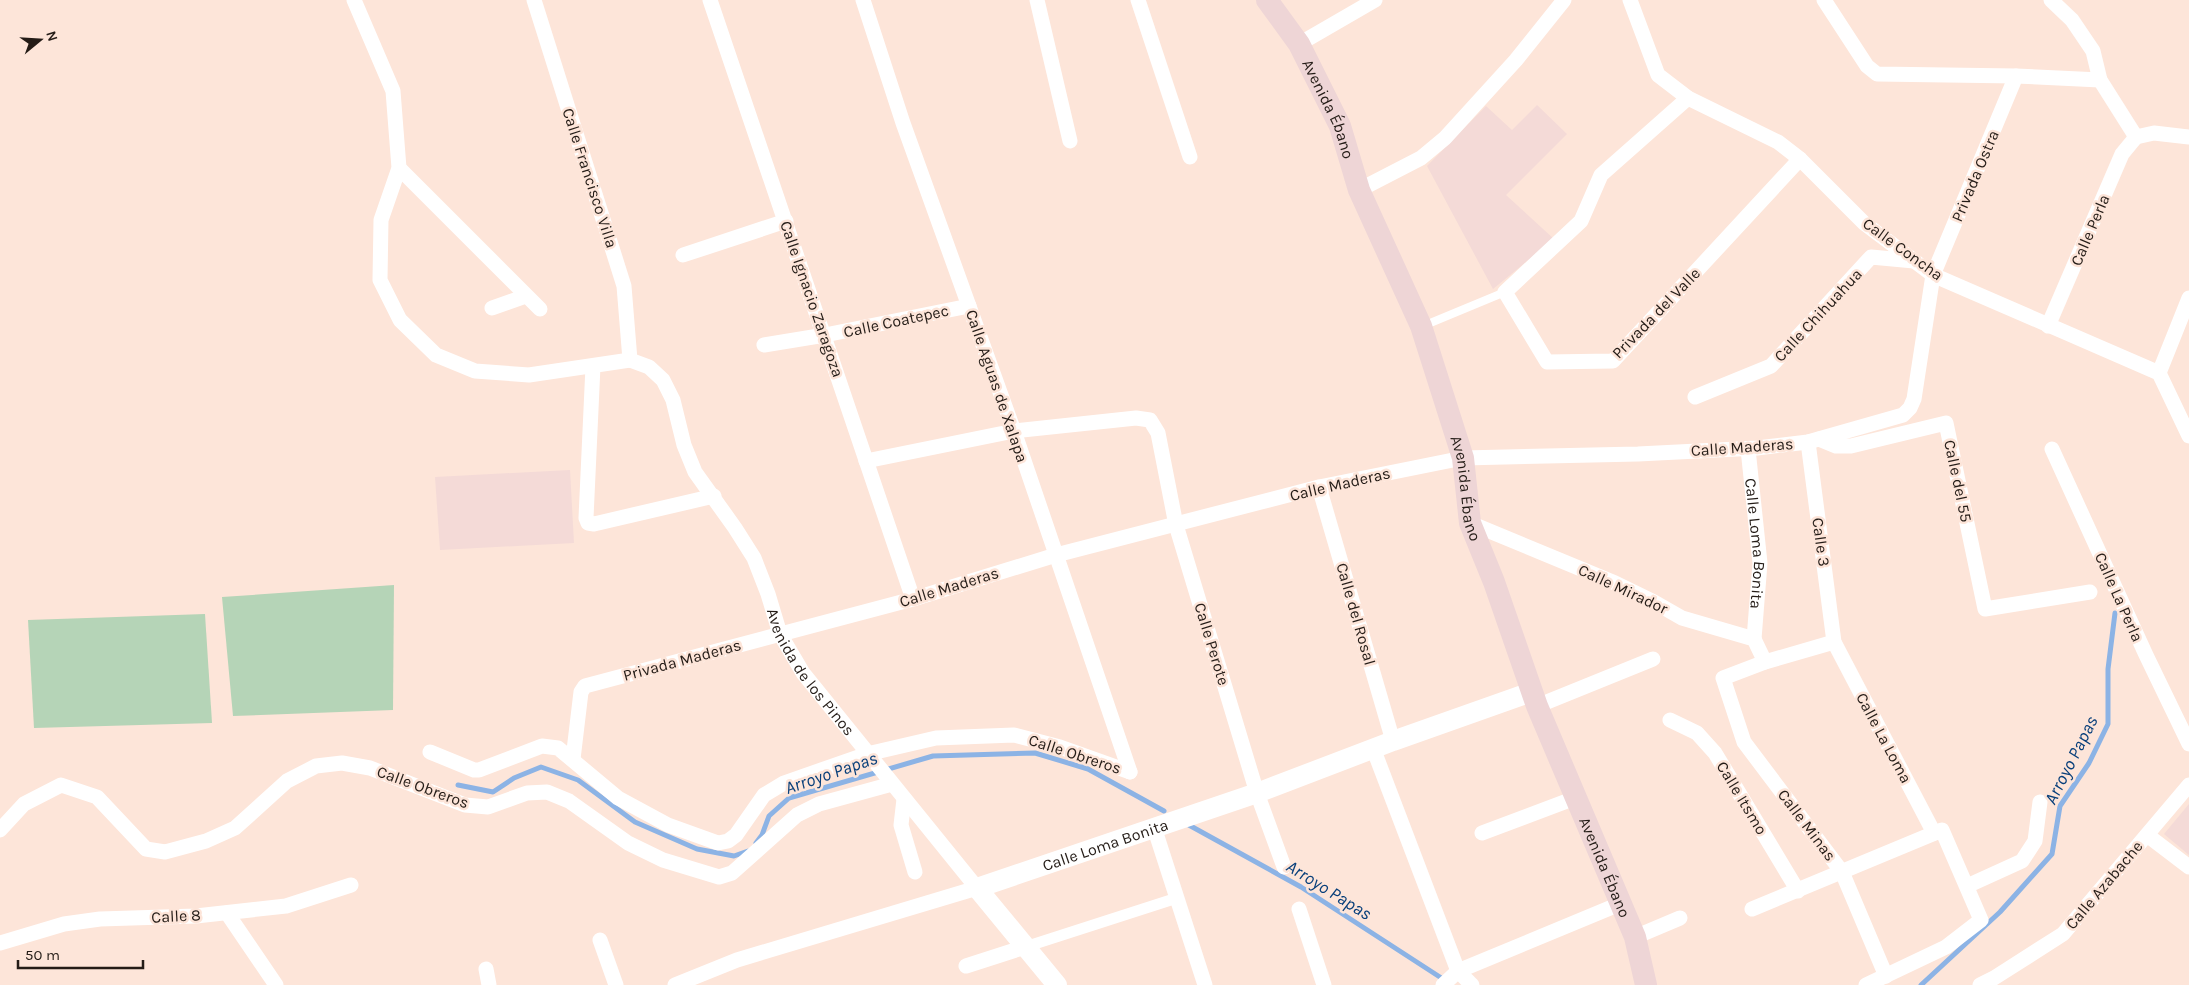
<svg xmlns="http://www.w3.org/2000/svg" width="2189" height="985" viewBox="0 0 2189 985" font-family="Karla,sans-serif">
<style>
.education{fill:#f4dad7}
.pitch{fill:#b5d4b7}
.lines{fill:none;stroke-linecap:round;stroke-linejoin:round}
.stream{stroke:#8cb3e5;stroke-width:5}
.service{stroke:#fff;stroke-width:8}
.pedestrian{stroke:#fff;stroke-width:11}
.minor{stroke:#fff;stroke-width:15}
.tertiary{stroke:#fff;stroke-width:20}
.secondary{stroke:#eed5d6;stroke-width:22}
.labels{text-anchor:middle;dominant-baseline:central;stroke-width:5;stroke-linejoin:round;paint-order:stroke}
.street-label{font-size:16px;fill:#241c17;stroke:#fde5d9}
.water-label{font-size:18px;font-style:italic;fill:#083f7a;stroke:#fde5d9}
</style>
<rect width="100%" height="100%" fill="#fde5d9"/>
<g class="education">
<path d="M1537 105 1567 134 1506 195 1554 239 1493 289 1427 166 1486 106 1512 130Z"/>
<path d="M570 470 574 543 440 550 435 477Z"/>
<path d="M2189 804V855L2164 834Z"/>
</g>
<g class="pitch">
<path d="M394 585 393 710 233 716 222 597Z"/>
<path d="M205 614 212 723 34 728 28 620Z"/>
</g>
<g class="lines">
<g class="stream">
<path d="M458 785 493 792 514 778 541 767 578 780 635 822 697 849 734 856 748 851"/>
<path d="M1187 824 1301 887 1446 981"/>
<path d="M756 843 762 835 769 816 789 798 933 756 1035 753 1088 769 1164 811"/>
<path d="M1921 985 2000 912 2052 854 2060 806 2089 763 2108 724V669L2115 613"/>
</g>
<path class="service" d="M1423 326 1505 292"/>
<path class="pedestrian" d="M1025 947 1177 898"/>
<g class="minor">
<path d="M354 0 393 91 399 168 381 220 380 280 400 320 436 355 475 371 529 375 630 360"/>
<path d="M534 0 624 286 630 360"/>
<path d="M710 0 913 599"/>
<path d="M863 0 903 123 1014 431 1130 772"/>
<path d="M1037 0 1070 141"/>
<path d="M1138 0 1190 157"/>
<path d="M1630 0 1658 75 1688 98 1778 142 1800 159 1864 223 1933 275 2159 373 2189 436"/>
<path d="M1824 0 1867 66 1877 74 2016 76 2100 80"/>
<path d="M2051 0 2072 20 2093 51 2100 80 2136 137"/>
<path d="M1299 44 1375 0"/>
<path d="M1688 98 1601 175 1581 221 1505 292 1547 362 1613 361 1800 159"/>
<path d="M2136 137 2154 133 2189 137"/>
<path d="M399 168 540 309"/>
<path d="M1359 190 1421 158 1445 138 1516 60 1564 0"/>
<path d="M683 255 786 221"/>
<path d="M492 308 526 296"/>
<path d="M2048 326 2122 154 2136 137"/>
<path d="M764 345 825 335 969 306"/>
<path id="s1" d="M630 360 649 367 663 380 673 400 684 445 695 472 735 528 754 558 768 594 780 634 803 673 977 888 737 960 675 985"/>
<path d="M593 366 586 518 588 523 594 524 714 496"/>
<path d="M2159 373 2189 298"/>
<path d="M1695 397 1771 366 1871 257 1914 261"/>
<path d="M1819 439 1836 446H1851L1946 423 1985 609 2090 592"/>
<path d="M1808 442 1834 642 1934 833"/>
<path id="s2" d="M1748 449 1760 563 1754 639"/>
<path d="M2052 449 2146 655 2189 744"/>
<path d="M866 461 1014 431 1136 418 1150 420 1158 433 1176 525 1257 793 1284 867"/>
<path d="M1319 487 1393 741"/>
<path d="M1470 523 1615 583 1654 602 1682 618 1754 639 1765 662"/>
<path d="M1834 642 1765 662 1723 678 1744 742 1842 872 1886 976"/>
<path d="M1537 706 1653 659"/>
<path d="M1670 720 1697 733 1715 753 1798 891"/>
<path d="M1373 748 1458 971 1472 985"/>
<path d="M430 752 474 770H479L542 746 558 748 618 798 668 825 718 843 728 841 736 835 764 795 784 783 867 754 936 738 1014 735 1060 747 1130 772"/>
<path d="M573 759 581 692 585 686 913 599 1056 555 1319 487 1463 458 1638 454 1757 448 1808 442 1903 415 1910 408 1914 399 1933 275 2016 76"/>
<path d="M904 799 901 825 915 872"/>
<path d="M1154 827 1205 985"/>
<path d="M0 830 24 804 61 785 97 797 146 849 165 852 206 841 235 828 287 781 316 766 342 763 370 768 465 805 488 807 527 793 547 792 569 801 628 843 663 860 719 877 732 873 797 815 819 804 892 784"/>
<path d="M1482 833 1575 798"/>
<path d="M2147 835 2189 867"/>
<path d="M1967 886 2022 861 2035 841 2040 802"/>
<path d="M1299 909 1324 985"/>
<path d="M1752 909 1942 830 1981 920 1946 947 1866 985"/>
<path d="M227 913 276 985"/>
<path d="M1635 937 1680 918"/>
<path d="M600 940 616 985"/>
<path d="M0 943 64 924 100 919 196 916 286 906 351 885"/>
<path d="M966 966 1025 947"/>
<path d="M486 969 489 985"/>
<path d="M1443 985 1458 971 1622 903"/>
<path d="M1980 985 1994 978 2063 934 2189 785"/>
</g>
<path class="tertiary" id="s3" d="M1057 985 977 888 1257 793 1393 741 1531 692"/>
<path class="secondary" id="s4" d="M1267 0 1299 44 1340 126 1359 190 1421 326 1463 458 1470 523 1494 582 1537 706 1635 937 1646 985"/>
</g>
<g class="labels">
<g class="street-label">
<text stroke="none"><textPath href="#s4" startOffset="126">Avenida Ébano</textPath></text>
<text transform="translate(1975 176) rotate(-67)">Privada Ostra</text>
<text transform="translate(590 178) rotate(72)">Calle Francisco Villa</text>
<text transform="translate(2090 230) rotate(-67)">Calle Perla</text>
<text transform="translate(1903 249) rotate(36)">Calle Concha</text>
<text transform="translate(812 299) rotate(71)">Calle Ignacio Zaragoza</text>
<text transform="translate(1656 313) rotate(-46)">Privada del Valle</text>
<text transform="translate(1818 315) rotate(-47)">Calle Chihuahua</text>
<text transform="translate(896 321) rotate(-12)">Calle Coatepec</text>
<text transform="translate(997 386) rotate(71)">Calle Aguas de Xalapa</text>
<text transform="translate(1742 447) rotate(-4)">Calle Maderas</text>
<text transform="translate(1958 481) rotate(78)">Calle del 55</text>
<text transform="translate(1340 484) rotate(-13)">Calle Maderas</text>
<text stroke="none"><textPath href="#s4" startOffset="531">Avenida Ébano</textPath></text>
<text transform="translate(1821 542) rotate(82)">Calle 3</text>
<text stroke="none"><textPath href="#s2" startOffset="95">Calle Loma Bonita</textPath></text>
<text transform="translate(949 587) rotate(-17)">Calle Maderas</text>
<text transform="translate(1623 589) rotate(25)">Calle Mirador</text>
<text transform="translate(2119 597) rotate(66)">Calle La Perla</text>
<text transform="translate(1356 614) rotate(74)">Calle del Rosal</text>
<text transform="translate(1212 644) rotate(73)">Calle Perote</text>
<text transform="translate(682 660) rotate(-15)">Privada Maderas</text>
<text stroke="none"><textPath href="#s1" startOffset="370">Avenida de los Pinos</textPath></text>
<text transform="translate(1884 738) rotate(62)">Calle La Loma</text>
<text transform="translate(1075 754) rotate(18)">Calle Obreros</text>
<text transform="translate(423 787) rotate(20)">Calle Obreros</text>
<text transform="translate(1742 798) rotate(59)">Calle Itsmo</text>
<text transform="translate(1807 825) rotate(53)">Calle Minas</text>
<text stroke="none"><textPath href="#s3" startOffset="261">Calle Loma Bonita</textPath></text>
<text stroke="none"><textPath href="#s4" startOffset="936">Avenida Ébano</textPath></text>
<text transform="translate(2104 885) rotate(-50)">Calle Azabache</text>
<text transform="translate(176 916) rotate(-3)">Calle 8</text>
</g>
<g class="water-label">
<text transform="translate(2071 760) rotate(-63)">Arroyo Papas</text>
<text transform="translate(831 773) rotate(-19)">Arroyo Papas</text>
<text transform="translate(1329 890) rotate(32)">Arroyo Papas</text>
</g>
</g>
<g transform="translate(40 40) rotate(72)" stroke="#fde5d9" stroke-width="4" paint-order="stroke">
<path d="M0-4L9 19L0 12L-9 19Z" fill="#241c17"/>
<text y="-8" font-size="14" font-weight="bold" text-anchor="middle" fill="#241c17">N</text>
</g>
<path d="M18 960v8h125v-8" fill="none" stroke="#241c17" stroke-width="2.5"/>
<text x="25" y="960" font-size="15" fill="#241c17" stroke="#fde5d9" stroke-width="4" paint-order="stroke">50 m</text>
</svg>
